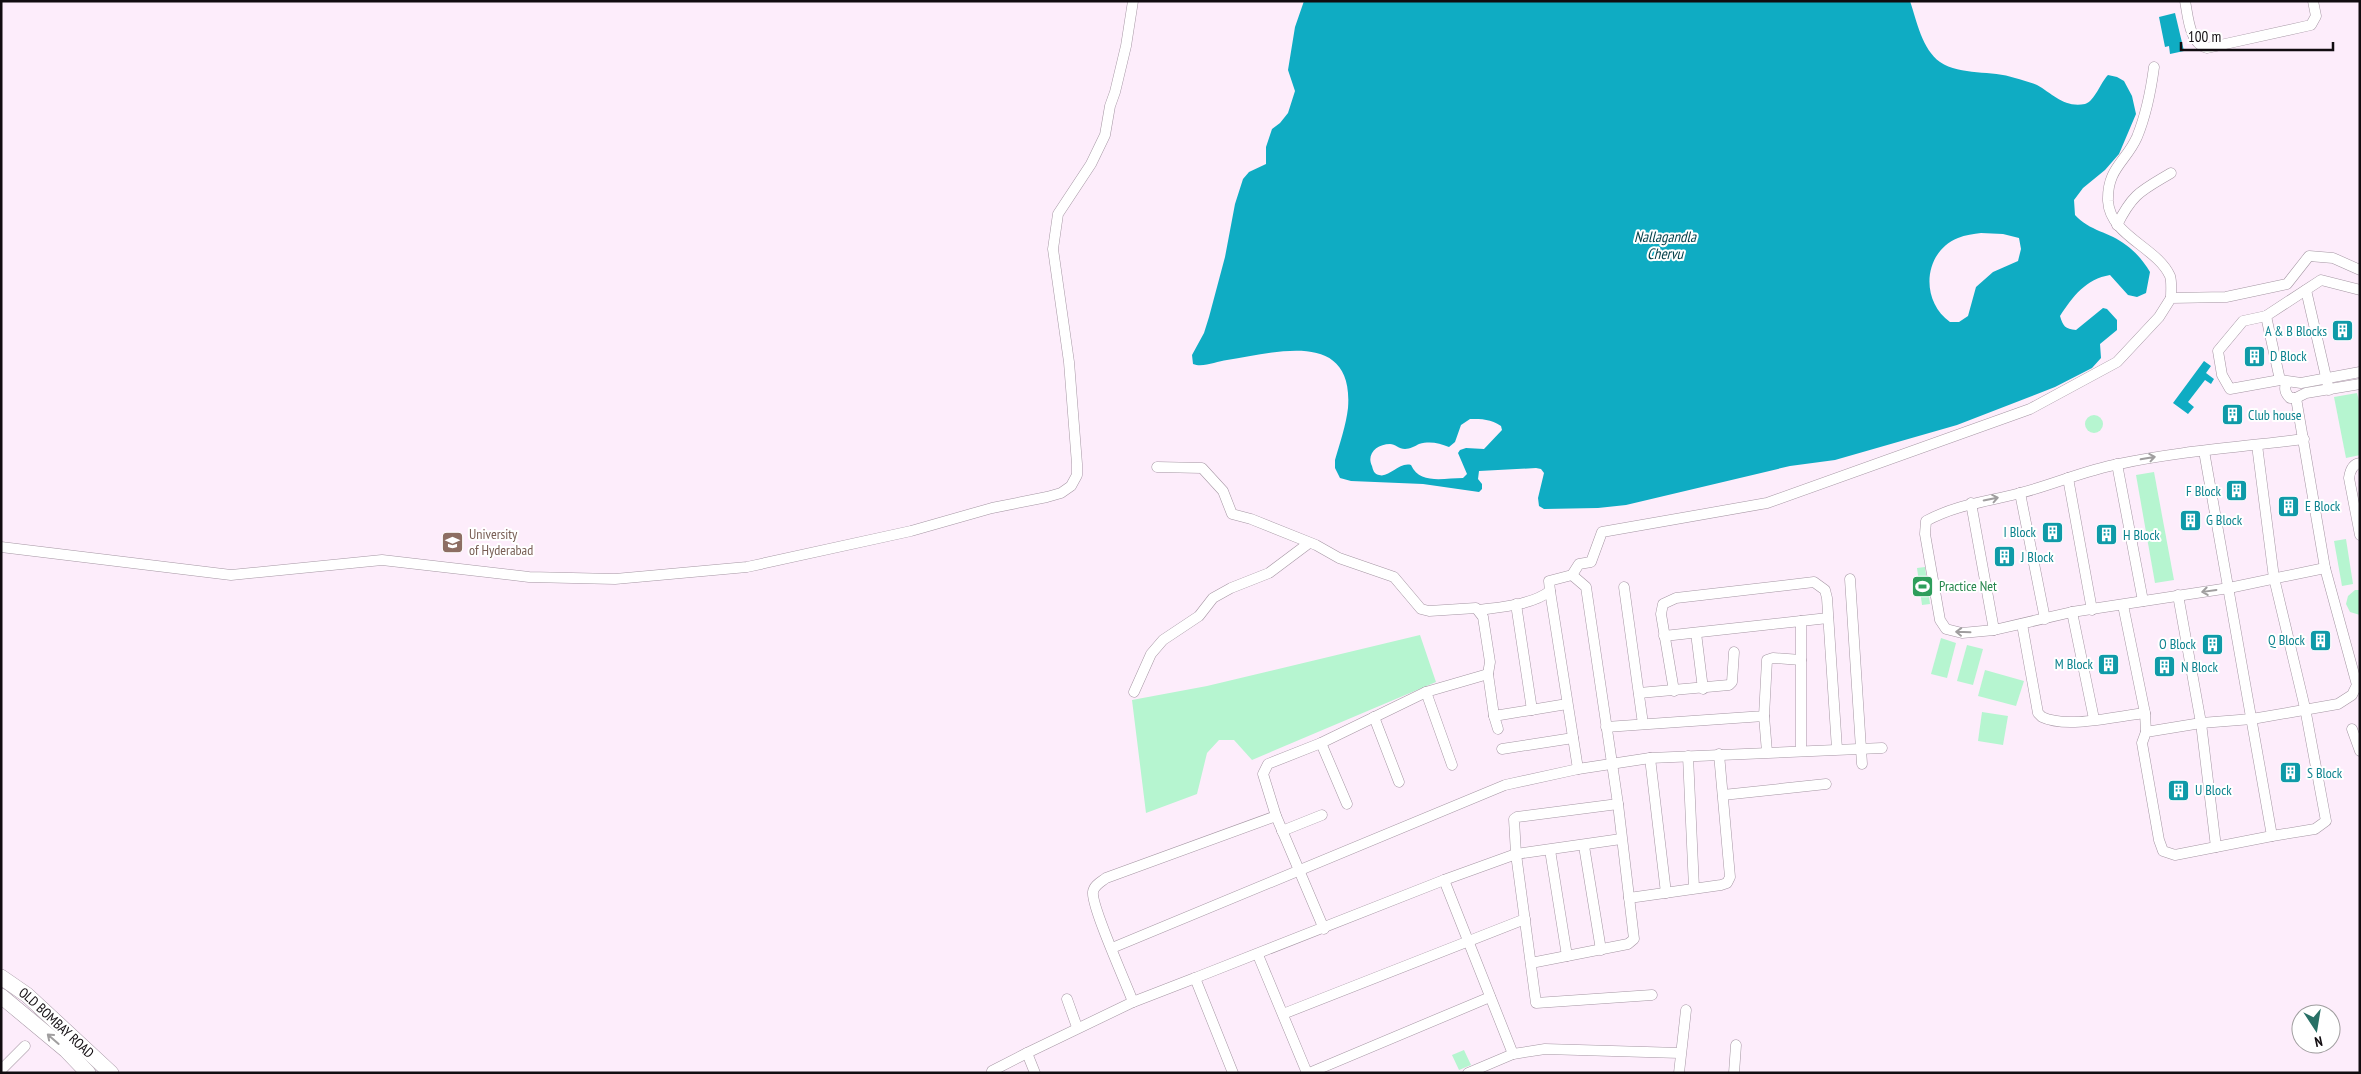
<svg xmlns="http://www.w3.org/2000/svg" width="2361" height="1074" viewBox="0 0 2361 1074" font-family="'PT Sans Narrow',sans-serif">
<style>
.green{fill:#b6f5d0}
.water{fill:#0facc3;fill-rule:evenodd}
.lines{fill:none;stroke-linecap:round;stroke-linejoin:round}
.street-casing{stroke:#a596a3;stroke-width:11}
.primary-casing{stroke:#a596a3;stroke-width:16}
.street{stroke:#fff;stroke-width:10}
.primary{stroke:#fff;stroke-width:15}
.oneway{stroke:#a09e9f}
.labels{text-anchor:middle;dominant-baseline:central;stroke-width:4;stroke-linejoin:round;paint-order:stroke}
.culture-label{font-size:14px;fill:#0d838f;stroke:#fff;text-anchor:start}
.education-label{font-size:14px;fill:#785e54;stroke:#fff;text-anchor:start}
.leisure-label{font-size:14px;fill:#27864d;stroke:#fff;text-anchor:start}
.street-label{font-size:14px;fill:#110c10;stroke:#fff}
.water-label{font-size:15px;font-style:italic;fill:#003e48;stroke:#fff}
</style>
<rect width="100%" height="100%" fill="#fdedfb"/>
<g class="green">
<path d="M2357 393 2360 405V455L2346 458 2334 397Z"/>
<circle cx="2094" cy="424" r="9"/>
<path d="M2154 472 2174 580 2155 583 2136 475Z"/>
<path d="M2346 539 2353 584 2342 586 2334 541Z"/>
<path d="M1925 567 1930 604 1922 605 1917 568Z"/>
<path d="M2355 590H2360V615L2350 612 2346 604 2348 596Z"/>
<path d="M1420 635 1436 682 1252 760 1234 740H1219L1207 753 1197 794 1146 813 1132 700 1207 686Z"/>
<path d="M1941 638 1956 643 1947 678 1931 674Z"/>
<path d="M1967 645 1983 649 1973 685 1957 681Z"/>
<path d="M1985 670 2024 681 2016 706 1978 696Z"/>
<path d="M1982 712 2008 716 2003 745 1978 741Z"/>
<path d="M1464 1050 1471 1065 1459 1070 1452 1055Z"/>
</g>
<g class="water">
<path d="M1304 1H1910C1917 22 1922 49 1940 62 1961 76 1992 70 2015 78 2022 80 2030 82 2037 85 2053 94 2064 108 2085 104 2095 101 2100 83 2108 75L2117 77 2124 81 2132 96 2136 114 2119 154 2105 170 2083 188 2074 200 2075 215C2089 231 2110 232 2126 245 2136 252 2144 262 2150 272L2146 293 2137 297 2128 295 2110 275C2086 279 2073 296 2060 316 2063 326 2065 329 2076 330L2103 308 2107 309 2117 320V330L2100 344 2101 358 2092 368 2055 387 1957 425 1835 460 1790 466 1626 505 1598 508 1544 509 1539 506 1538 498 1544 473 1541 469 1536 468 1479 471 1478 479 1482 484V489L1479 492 1423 484 1351 481 1340 478 1335 468V460C1340 443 1346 425 1348 408 1354 329 1277 352 1227 360 1217 361 1203 368 1193 364L1192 355 1204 333 1209 317 1225 257 1235 204 1243 179 1249 172 1266 164V147L1272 129 1280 123 1288 113 1295 91 1288 70 1295 27ZM1981 233 2003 234 2019 238 2021 249 2018 261 1993 272 1976 287 1968 316 1959 322H1950C1920 301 1923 252 1958 238 1965 235 1974 234 1981 233ZM1470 419C1482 419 1491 419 1501 426L1502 430 1484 449 1466 448 1460 450 1458 453 1467 474 1463 478C1444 478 1420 485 1411 465 1398 462 1390 478 1379 475 1374 474 1373 470 1372 466 1366 454 1377 444 1390 444 1395 444 1399 449 1405 449 1410 449 1415 446 1419 444 1430 441 1439 443 1449 447L1455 442 1461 425Z"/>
<path d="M2175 13 2184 51 2170 54 2169 46 2165 47 2159 17Z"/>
<path d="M2204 361 2211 366 2206 373 2214 379 2211 384 2205 380 2188 402 2194 407 2188 414 2173 403Z"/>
</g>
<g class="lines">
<defs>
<g id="street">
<path d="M2185 1C2188 15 2189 44 2207 48L2311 25 2316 16 2313 1"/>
<path d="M2154 67C2151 90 2146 115 2137 137 2126 162 2107 168 2108 201 2110 236 2157 247 2170 276 2172 282 2171 292 2171 298"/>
<path d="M2117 225C2133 193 2141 191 2171 173"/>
<path d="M2306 290 2329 390"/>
<path d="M2360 290 2321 280 2266 316 2243 321 2218 351 2222 375 2230 389 2280 380 2301 383 2360 372"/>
<path d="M2266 316 2280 380"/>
<path d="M2288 382C2283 387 2285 393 2290 398H2296"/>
<path d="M2296 398 2306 393 2360 384"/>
<path d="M2304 439C2242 447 2180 451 2119 464 2085 470 2053 485 2020 493 1986 502 1958 504 1926 521L1925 534 1940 620 1946 629 1962 633 1994 630 2072 612 2229 588 2325 568"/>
<path d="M2257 445 2274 578 2305 708 2326 821 2315 829 2272 836"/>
<path d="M2204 451 2272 836 2175 855 2163 851 2159 840 2142 743 2146 732 2201 723 2252 719 2338 704 2352 695 2357 685 2325 568 2296 398"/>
<path d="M2360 463C2352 464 2350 471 2349 478L2360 535"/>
<path d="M2117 464 2143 601"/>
<path d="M1157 467 1202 468 1223 491 1232 514 1251 519 1316 545 1339 558 1394 577 1421 609 1429 611 1476 608 1483 617 1490 662 1488 674 1494 716 1567 704"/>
<path d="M2068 478 2092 610"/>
<path d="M2020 493 2045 619"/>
<path d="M1971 503 1994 630"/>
<path d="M1 547 231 575 382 560 529 577 615 579 747 567 911 531 992 508 1047 497 1061 493 1071 486 1077 475V464L1069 362 1053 249 1058 214 1091 164 1105 135 1110 106 1115 92 1126 46 1133 1"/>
<path d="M1572 575 1579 564 1591 562 1602 532 1767 503 2030 409 2117 362 2159 317 2171 298 2226 297 2287 284 2309 256 2333 258 2360 270"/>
<path d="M1850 579 1862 764"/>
<path d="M1624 587 1643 724"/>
<path d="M1550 591 1578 769"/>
<path d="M2178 595 2201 723 2216 847"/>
<path d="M1516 604 1532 710"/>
<path d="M2123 605 2145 713 2146 732"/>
<path d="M1479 610C1501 607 1532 605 1550 591L1549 581 1572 575 1586 587 1618 804 1634 939 1628 944 1531 963"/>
<path d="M2072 612 2094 719"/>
<path d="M1801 621 1828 618"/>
<path d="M2022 624 2038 713 2042 717C2067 729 2117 716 2145 713"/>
<path d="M1696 633 1703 689"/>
<path d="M1664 636 1801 621V751"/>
<path d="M1674 691 1661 614 1663 604 1676 598 1814 582 1825 590 1827 598 1837 749"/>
<path d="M1134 692 1151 654 1163 640 1199 616 1213 598 1231 588 1269 573 1309 543"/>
<path d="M1426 692 1452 765"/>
<path d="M1639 693 1729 685 1732 682 1734 652"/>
<path d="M1494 716 1498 729"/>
<path d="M1764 716 1767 752"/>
<path d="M1374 717 1399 782"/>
<path d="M1606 727 1764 716 1767 660 1773 658 1801 660"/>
<path d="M2352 729 2360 751"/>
<path d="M1321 743 1347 804"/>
<path d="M1502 749 1573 738"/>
<path d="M1688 756 1694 888"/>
<path d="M1650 758 1666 893"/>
<path d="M1723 795 1826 784"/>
<path d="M1618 804 1517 817 1514 819 1516 854 1536 1003 1652 995"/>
<path d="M1282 831 1322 815"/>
<path d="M1584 846 1601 950"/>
<path d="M1550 850 1567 956"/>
<path d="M1444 880 1513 1054"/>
<path d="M1629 898 1721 885 1727 883 1730 877 1719 754"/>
<path d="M1324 929 1276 816 1263 774 1268 764 1321 743 1426 692 1488 674"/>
<path d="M1112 948 1505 785 1578 769 1650 758 1882 748"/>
<path d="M1258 955 1307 1073"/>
<path d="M1195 978 1444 880 1516 854 1621 839"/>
<path d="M1067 999 1077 1027"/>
<path d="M1133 1002C1126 983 1091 906 1093 892 1094 885 1101 882 1106 878L1276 816"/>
<path d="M1283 1014 1525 919"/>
<path d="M1 1070 25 1046"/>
<path d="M992 1071 1027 1053"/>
<path d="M1035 1073 1027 1053 1133 1002 1195 978 1233 1073"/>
<path d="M1309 1073 1490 997"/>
<path d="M1468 1073 1513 1054 1545 1049 1680 1053"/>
<path d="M1679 1073 1686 1010"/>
<path d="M1734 1073 1736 1045"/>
</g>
<g id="primary">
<path id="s1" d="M1 977 27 995 111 1073"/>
<path d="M1 996 66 1050 88 1073"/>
</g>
</defs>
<use href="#street" class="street-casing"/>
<use href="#primary" class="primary-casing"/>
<use href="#street" class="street"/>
<use href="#primary" class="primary"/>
</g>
<defs><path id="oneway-shaft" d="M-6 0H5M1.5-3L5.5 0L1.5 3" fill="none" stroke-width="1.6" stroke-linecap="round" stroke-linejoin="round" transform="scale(1.25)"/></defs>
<g class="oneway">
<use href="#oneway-shaft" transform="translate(2148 458) rotate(-10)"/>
<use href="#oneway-shaft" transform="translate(1991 499) rotate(-11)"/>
<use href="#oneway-shaft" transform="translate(2209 591) rotate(172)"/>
<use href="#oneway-shaft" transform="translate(1963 632) rotate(-178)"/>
<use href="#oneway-shaft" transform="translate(53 1039) rotate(-139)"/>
</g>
<defs>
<symbol id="building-square" viewBox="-11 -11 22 22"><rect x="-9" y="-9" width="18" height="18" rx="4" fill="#0f9aa8" stroke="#fff"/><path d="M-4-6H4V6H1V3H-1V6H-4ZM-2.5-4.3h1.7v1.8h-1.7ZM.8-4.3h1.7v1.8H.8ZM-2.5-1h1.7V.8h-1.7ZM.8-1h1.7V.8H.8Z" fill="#fff"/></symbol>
<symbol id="university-square" viewBox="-11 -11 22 22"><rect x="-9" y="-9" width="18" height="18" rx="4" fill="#8d6e63" stroke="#fff"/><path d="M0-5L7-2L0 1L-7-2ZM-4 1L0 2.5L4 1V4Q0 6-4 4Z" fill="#fff"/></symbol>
<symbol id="stadium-square" viewBox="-11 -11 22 22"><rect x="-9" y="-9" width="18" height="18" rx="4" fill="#2e9e5b" stroke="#fff"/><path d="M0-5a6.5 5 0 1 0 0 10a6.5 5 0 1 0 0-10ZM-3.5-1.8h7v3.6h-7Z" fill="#fff"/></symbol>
</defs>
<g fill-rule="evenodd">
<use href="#building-square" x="2330" y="318" width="25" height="25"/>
<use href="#building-square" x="2242" y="344" width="25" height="25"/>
<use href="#building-square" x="2220" y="402" width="25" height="25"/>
<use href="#building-square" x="2224" y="478" width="25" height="25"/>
<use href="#building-square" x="2276" y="494" width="25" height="25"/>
<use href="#building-square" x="2178" y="508" width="25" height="25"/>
<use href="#building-square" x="2040" y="520" width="25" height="25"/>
<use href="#building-square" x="2094" y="522" width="25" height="25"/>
<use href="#university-square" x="440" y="530" width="25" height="25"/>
<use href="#building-square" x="1992" y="544" width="25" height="25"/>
<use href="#stadium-square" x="1910" y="574" width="25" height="25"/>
<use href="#building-square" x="2308" y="628" width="25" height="25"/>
<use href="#building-square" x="2200" y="632" width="25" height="25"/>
<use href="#building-square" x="2096" y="652" width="25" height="25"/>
<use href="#building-square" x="2152" y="654" width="25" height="25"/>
<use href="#building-square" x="2278" y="760" width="25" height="25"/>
<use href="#building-square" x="2166" y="778" width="25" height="25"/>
</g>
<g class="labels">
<g class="culture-label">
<text x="2327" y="331" text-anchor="end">A &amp; B Blocks</text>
<text x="2270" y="356">D Block</text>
<text x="2248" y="415">Club house</text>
<text x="2221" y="491" text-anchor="end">F Block</text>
<text x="2305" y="506">E Block</text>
<text x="2206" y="520">G Block</text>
<text x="2036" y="532" text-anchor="end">I Block</text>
<text x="2123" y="535">H Block</text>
<text x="2021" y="557">J Block</text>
<text x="2305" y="640" text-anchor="end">Q Block</text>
<text x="2196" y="644" text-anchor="end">O Block</text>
<text x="2093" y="664" text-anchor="end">M Block</text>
<text x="2181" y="667">N Block</text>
<text x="2307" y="773">S Block</text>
<text x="2195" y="790">U Block</text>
</g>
<g class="education-label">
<text x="469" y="534">University<tspan x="469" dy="16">of Hyderabad</tspan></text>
</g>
<g class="leisure-label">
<text x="1939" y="586">Practice Net</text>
</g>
<g class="street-label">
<text stroke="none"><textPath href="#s1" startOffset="72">OLD BOMBAY ROAD</textPath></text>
</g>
<g class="water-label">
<text x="1665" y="236">Nallagandla<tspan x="1665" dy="17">Chervu</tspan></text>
</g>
</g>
<rect width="2361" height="1074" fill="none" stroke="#110c10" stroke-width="5"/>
<g transform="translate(2316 1029) rotate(168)"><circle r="24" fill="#ffffff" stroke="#a09e9f"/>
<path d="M0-4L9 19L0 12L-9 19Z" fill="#287066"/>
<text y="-8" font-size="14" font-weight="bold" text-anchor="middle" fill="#110c10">N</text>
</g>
<path d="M2181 42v8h152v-8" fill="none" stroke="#110c10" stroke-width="2.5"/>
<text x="2188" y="42" font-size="15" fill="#110c10" stroke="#ffffff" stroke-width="4" paint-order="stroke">100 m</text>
</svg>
